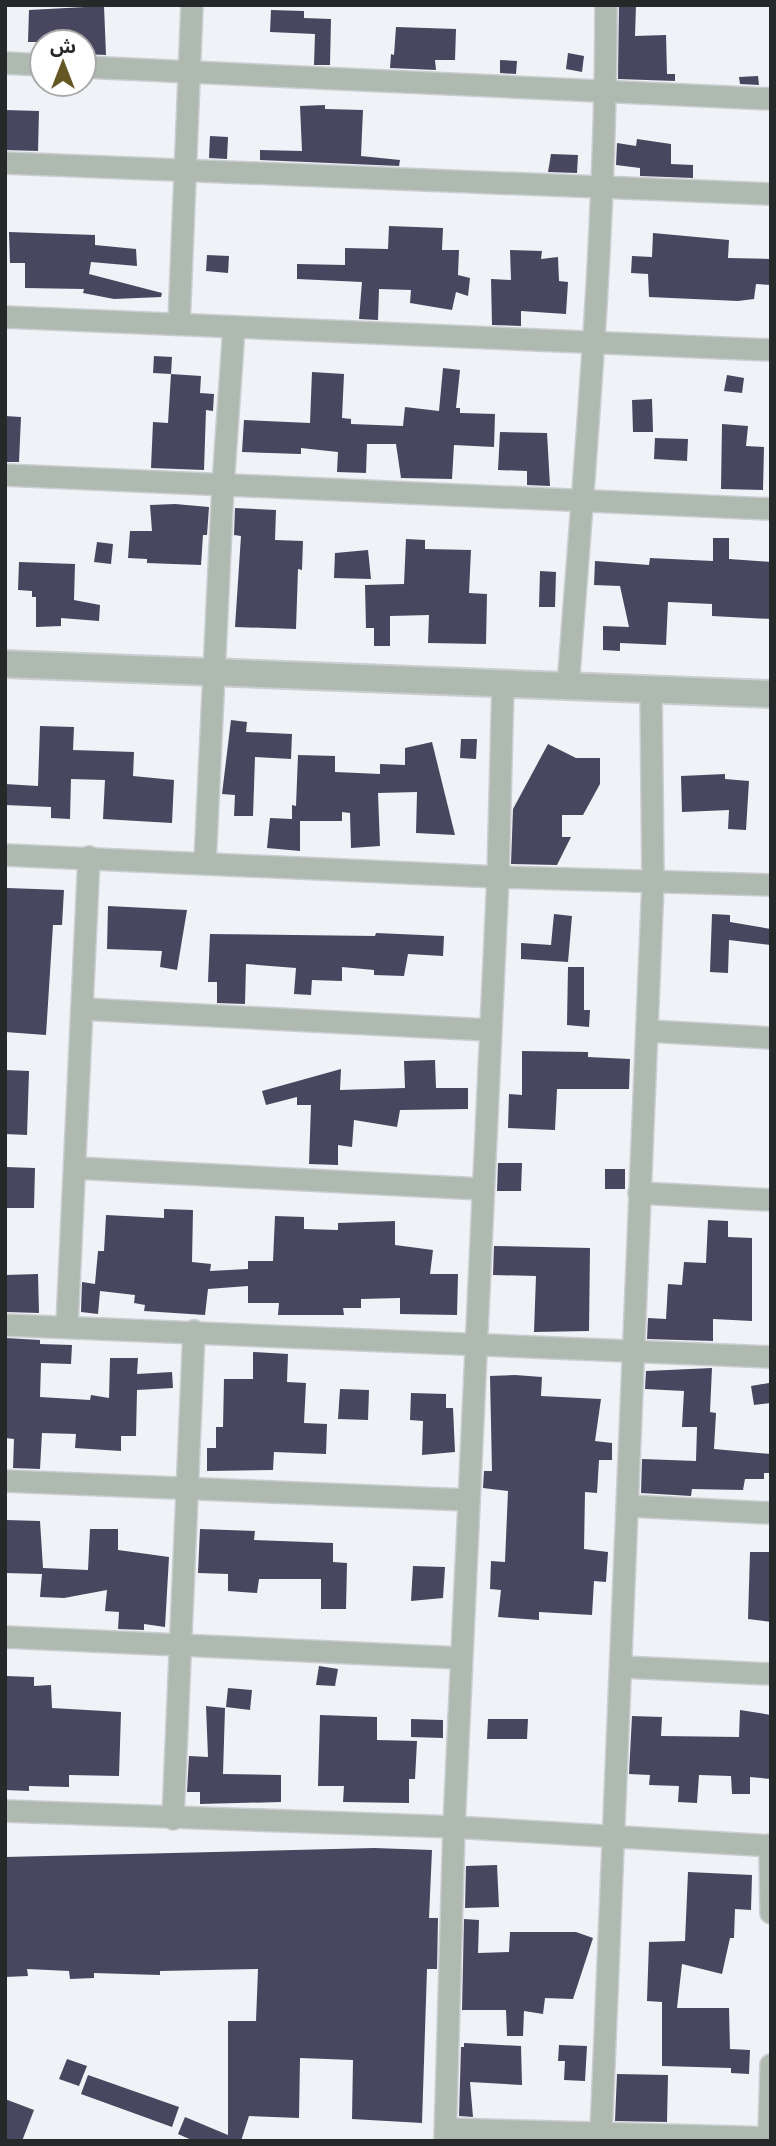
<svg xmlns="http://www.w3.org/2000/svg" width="776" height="2146" viewBox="0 0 776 2146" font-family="'Work Sans','Noto Sans Arabic',sans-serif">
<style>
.building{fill:#494760}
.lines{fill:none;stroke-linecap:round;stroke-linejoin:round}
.minor-casing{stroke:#cbced1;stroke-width:24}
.tertiary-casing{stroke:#cbced1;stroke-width:30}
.minor{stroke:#aeb9af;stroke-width:21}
.tertiary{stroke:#aeb9af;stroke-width:26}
</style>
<rect width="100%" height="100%" fill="#eff2f6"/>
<g class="building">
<path d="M619 5H636L635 36 666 35 667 74H675V81L618 79Z"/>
<path d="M104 6 106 55 84 54V42H28L29 10Z"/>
<path d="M271 10 304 11V18L331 19 330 65H314L315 34 270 32Z"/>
<path d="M396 27 456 29 455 60H435L436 70 390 68 391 54 394 55Z"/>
<path d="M568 53 584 56 582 72 566 69Z"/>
<path d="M500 60 517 61 516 74 500 73Z"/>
<path d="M758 76 759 85 740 84 739 77Z"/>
<path d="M325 105V109L363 110 361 156 400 160 399 166 260 160V150L302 151 300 106Z"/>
<path d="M5 110 39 111 38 151 5 150Z"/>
<path d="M210 136 228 137 227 159 209 158Z"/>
<path d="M637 139 671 144V164L693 165V178L640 176V168L616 165 617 143 636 146Z"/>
<path d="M551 154 578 155 577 173 548 172Z"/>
<path d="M389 226 443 228 442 250H459L458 275 470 278 468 296 456 292 452 310 410 303 411 290 379 289 378 320 359 319 362 282 297 279V264L345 265V248L388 249Z"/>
<path d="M9 232 95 235V245L136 249 137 266 91 262 89 274 162 293 161 297 114 299 83 293 84 289 25 288V263H10Z"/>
<path d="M653 233 729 240 728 258 771 259V285L756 284 754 299 738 301 649 297 648 274 631 273 632 256 652 257Z"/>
<path d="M510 250 542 251 541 259 558 257 559 281 568 282 566 314 521 311V326L492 325 491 279 511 280Z"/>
<path d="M207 255 229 256 228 273 206 271Z"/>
<path d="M154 356 172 357 171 374 153 373Z"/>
<path d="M443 368 460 370 456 408H460V413L495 414 494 447 454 445 452 479 401 478 396 444H367L366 473 337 472 338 452 301 448V454L242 452 244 420 310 423 312 372 344 374 342 418 351 419V424L403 426 405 407 439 411Z"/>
<path d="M171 374 201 376 200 393 214 394 213 411 206 410 204 470 151 468 153 422 168 423Z"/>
<path d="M727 375 744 378 742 393 724 391Z"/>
<path d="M652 399 653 432H633L632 400Z"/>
<path d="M5 416 21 417 19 462H5Z"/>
<path d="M722 424 748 426 746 446 764 447 763 490 721 489Z"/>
<path d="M500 432 547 433 550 486 527 485V471L498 470Z"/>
<path d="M655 438 688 439 687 461 654 459Z"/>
<path d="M175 504 209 507 207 535H203L201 565 147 563V559L128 558 130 531H152L150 505Z"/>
<path d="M235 508 276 510 275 540 303 541 302 570 298 569 296 629 235 627 241 536 234 535Z"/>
<path d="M713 538H729V559L771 562V619L712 616V604L668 602 666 645 620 643V651L603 650V626L629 627 620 586 594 585 595 561 649 565 650 558 713 561Z"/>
<path d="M406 539 425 540V549L471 550 469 593 487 594 486 644 428 643 429 615 390 616V646H374V628H366L365 585 404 584Z"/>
<path d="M97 542 113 544 111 564 94 562Z"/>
<path d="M368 550 371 579 334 578 335 553Z"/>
<path d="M19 562 75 564 74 600 100 605 99 621 61 618V626L36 627V597H32V591L18 590Z"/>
<path d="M540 571 556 572 555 607H539Z"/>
<path d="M231 720 247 722 246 732 292 734 291 759 255 757 253 816H234L235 795 222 794Z"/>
<path d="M40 726 74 727 73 750 134 752 133 776 174 780 172 823 103 819 105 780 71 779 70 819 51 818V807L5 805V784L38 786Z"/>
<path d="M461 739H477L476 759 460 758Z"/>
<path d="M432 742 455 835 416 833 417 792 378 793 380 846 351 848 350 813 342 812V821H300V851L267 848 270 818 292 819V805L296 806 298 755 335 756V772L380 774V764L405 765V748Z"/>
<path d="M548 744 576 758H600V784L583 815H562V837H571L557 865 511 864 513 809Z"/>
<path d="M725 774V779L749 781 746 830 728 829 729 810 682 812 681 776Z"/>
<path d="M7 888 64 890 62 925H53L46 1035 5 1032Z"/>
<path d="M108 906 187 910 177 970 160 967 162 951 107 949Z"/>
<path d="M554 914 572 916 568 962 521 959V943L551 945Z"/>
<path d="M712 914 730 915V922L771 929V945L729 940 728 973 710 972Z"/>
<path d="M376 933 444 936 443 956 408 954 404 976 374 975V970L342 967V981L312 980 311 995 294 994 296 968 246 964 245 1004 217 1003V982H208L210 934 375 936Z"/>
<path d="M568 967H584V1010H590L589 1027 567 1025Z"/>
<path d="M522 1051 588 1052V1057L630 1059 629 1089H557L555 1130 508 1128 509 1094 522 1095Z"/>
<path d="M435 1060 436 1088H468V1109L400 1110 397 1127 354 1120 352 1147 338 1145V1165L309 1164 311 1105H297V1097L266 1105 262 1091 341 1069 340 1090 405 1088 404 1061Z"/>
<path d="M5 1070 29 1071 27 1135 5 1134Z"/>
<path d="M498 1163H522L521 1191H497Z"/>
<path d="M6 1167 35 1168 34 1208H5Z"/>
<rect x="605" y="1169" width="20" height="20"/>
<path d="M164 1209 193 1210 192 1262 211 1264 210 1271 248 1269V1261H273L275 1216 304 1217V1229L338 1230V1223L395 1221V1245L433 1250 430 1274H458L457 1315 400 1314V1298L361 1299V1308H343L344 1315H278L279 1303H248V1286L208 1289 205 1315 144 1311 145 1305 134 1303 135 1295 100 1291 98 1314 81 1312 82 1282 95 1284 98 1251H104L106 1215 164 1218Z"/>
<path d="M708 1220 728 1221V1237L752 1238V1321L713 1319V1341L647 1339 648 1318 666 1319 668 1284 682 1285 684 1262 706 1263Z"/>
<path d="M494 1246 590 1248 589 1331 534 1332 536 1276 493 1275Z"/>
<path d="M38 1274 39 1313 6 1312 5 1275Z"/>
<path d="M6 1338 40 1340V1344L72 1345 71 1364 41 1363 40 1397 90 1400 91 1395 109 1398 110 1358H138L137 1374 172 1372 173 1388 137 1390 136 1436H121V1451L75 1448 76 1434 42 1433 40 1469 13 1468 14 1439 5 1438Z"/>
<path d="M253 1352 288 1354 287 1382 306 1383 304 1423 327 1424 326 1454 274 1452 273 1470 207 1471V1448H216V1427H223L224 1379H253Z"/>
<path d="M712 1368 710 1412 716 1413 714 1449 771 1454V1473H764V1479H745L743 1490 692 1489 691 1496 641 1493 642 1459 696 1461 697 1427H682L684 1391 645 1389 646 1371Z"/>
<path d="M515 1375 542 1377 541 1396 601 1399 595 1441 612 1443V1460H599L597 1493 585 1492 584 1549 608 1552 606 1582 594 1581 592 1615 539 1612V1620L498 1617 501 1590 490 1589 491 1561 505 1562 508 1491 483 1488 484 1471H492L490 1376Z"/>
<path d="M769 1383 771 1403 754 1405 751 1386Z"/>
<path d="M340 1389 369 1390 368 1420 338 1419Z"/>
<path d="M411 1393 446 1394V1408H453L455 1452 422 1455 423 1421 410 1420Z"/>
<path d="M6 1520 40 1521 43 1568 88 1570 90 1529H118V1550L169 1557 165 1627 144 1624V1630L118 1629 119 1612 105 1611 107 1590 64 1598 40 1597 42 1574 5 1573Z"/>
<path d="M200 1529 255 1531 254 1540 333 1543V1562L347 1563 346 1609H321V1579H259L257 1593 228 1591V1574L198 1573Z"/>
<path d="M750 1552H771V1622L748 1619Z"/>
<path d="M413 1566 445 1567 443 1598 411 1601Z"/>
<path d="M319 1666 338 1669 335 1686 316 1685Z"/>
<path d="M6 1676 34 1677V1686L51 1685 52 1708 121 1712 119 1776 69 1775V1787L29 1786V1791L5 1790Z"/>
<path d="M228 1688 252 1690 250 1710 226 1707Z"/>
<path d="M206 1706 225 1708 223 1774 281 1775V1802L200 1804V1792H187L189 1756 208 1757Z"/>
<path d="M740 1710 771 1715V1779L750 1777V1794H732L731 1776 699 1775 697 1803 678 1802 679 1786 649 1785 650 1775 629 1774 632 1716 662 1717 661 1736 739 1737Z"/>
<path d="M320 1715 377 1717V1740L417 1741 415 1779H409V1803L343 1802 344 1786H318Z"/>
<path d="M411 1719 443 1720V1738L411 1737Z"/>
<path d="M488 1719H528L527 1739H487Z"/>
<path d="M374 1848 432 1850 429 1918H438L437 1969H427L422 2123 352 2119 353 2060 300 2058 299 2118 249 2116 241 2141H194L178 2134 185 2117 228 2135V2021H256L258 1969 160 1971V1975L94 1973V1978L70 1979 69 1971 27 1969 28 1976 5 1977V1857Z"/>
<path d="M497 1865 499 1907 465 1908 466 1866Z"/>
<path d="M688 1872 752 1875 751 1910 735 1909 734 1938H730L722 1974 682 1964 677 2008H729L730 2049 750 2050 749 2074 731 2073V2068L662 2066V2002L647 2001 649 1942 685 1941Z"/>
<path d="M464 1919 479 1920 478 1953 509 1952 510 1932H576L593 1938 573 1999 545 1998 543 2014 524 2011 523 2036H507L506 2010H462Z"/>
<path d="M464 2043 521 2046 522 2085 470 2082 473 2117 459 2116 461 2047H464Z"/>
<path d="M559 2045 587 2046 585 2081 564 2080 565 2061H558Z"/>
<path d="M67 2059 87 2066 79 2086 59 2079Z"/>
<path d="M617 2074 668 2075 667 2122 615 2121Z"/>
<path d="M88 2075 179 2107 172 2127 81 2094Z"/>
<path d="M5 2099 34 2110 22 2141H5Z"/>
</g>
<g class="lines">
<defs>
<g id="minor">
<path d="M5 63 42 65"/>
<path d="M84 67 771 99"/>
<path d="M5 163 771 194"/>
<path d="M5 317 771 350"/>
<path d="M179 324 192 5"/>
<path d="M5 475 771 509"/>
<path d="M568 687C585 460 606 233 606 5"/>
<path d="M5 855 498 877 771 885"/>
<path d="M205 863 223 485 234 328"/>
<path d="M82 1009 489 1030"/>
<path d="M648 1031 771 1038"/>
<path d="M75 1168 481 1189"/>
<path d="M639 1193 771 1200"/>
<path d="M5 1325 771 1357"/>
<path d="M67 1326 89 857"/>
<path d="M5 1481 468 1500"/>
<path d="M630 1506 771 1513"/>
<path d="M5 1637 461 1658"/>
<path d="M623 1667 771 1674"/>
<path d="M5 1811 454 1827 771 1846"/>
<path d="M173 1819 194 1331"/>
<path d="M770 1845 771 1913"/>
<path d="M446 2129 771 2138"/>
<path d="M601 2135 653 882 651 691"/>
<path d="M769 2138 771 2065"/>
<path d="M445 2141 454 1827 498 877 503 683"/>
</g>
<path id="tertiary" d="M5 664 771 694"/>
</defs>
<use href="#minor" class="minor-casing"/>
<use href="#tertiary" class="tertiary-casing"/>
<use href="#minor" class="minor"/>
<use href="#tertiary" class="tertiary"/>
</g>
<rect width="776" height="2146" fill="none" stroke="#272829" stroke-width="14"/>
<g transform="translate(63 63)"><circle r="33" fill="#ffffff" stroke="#a9a9a9" stroke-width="2"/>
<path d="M0-5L12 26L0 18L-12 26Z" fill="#655724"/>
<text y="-10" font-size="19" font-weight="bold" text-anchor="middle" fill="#272829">ش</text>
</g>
</svg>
